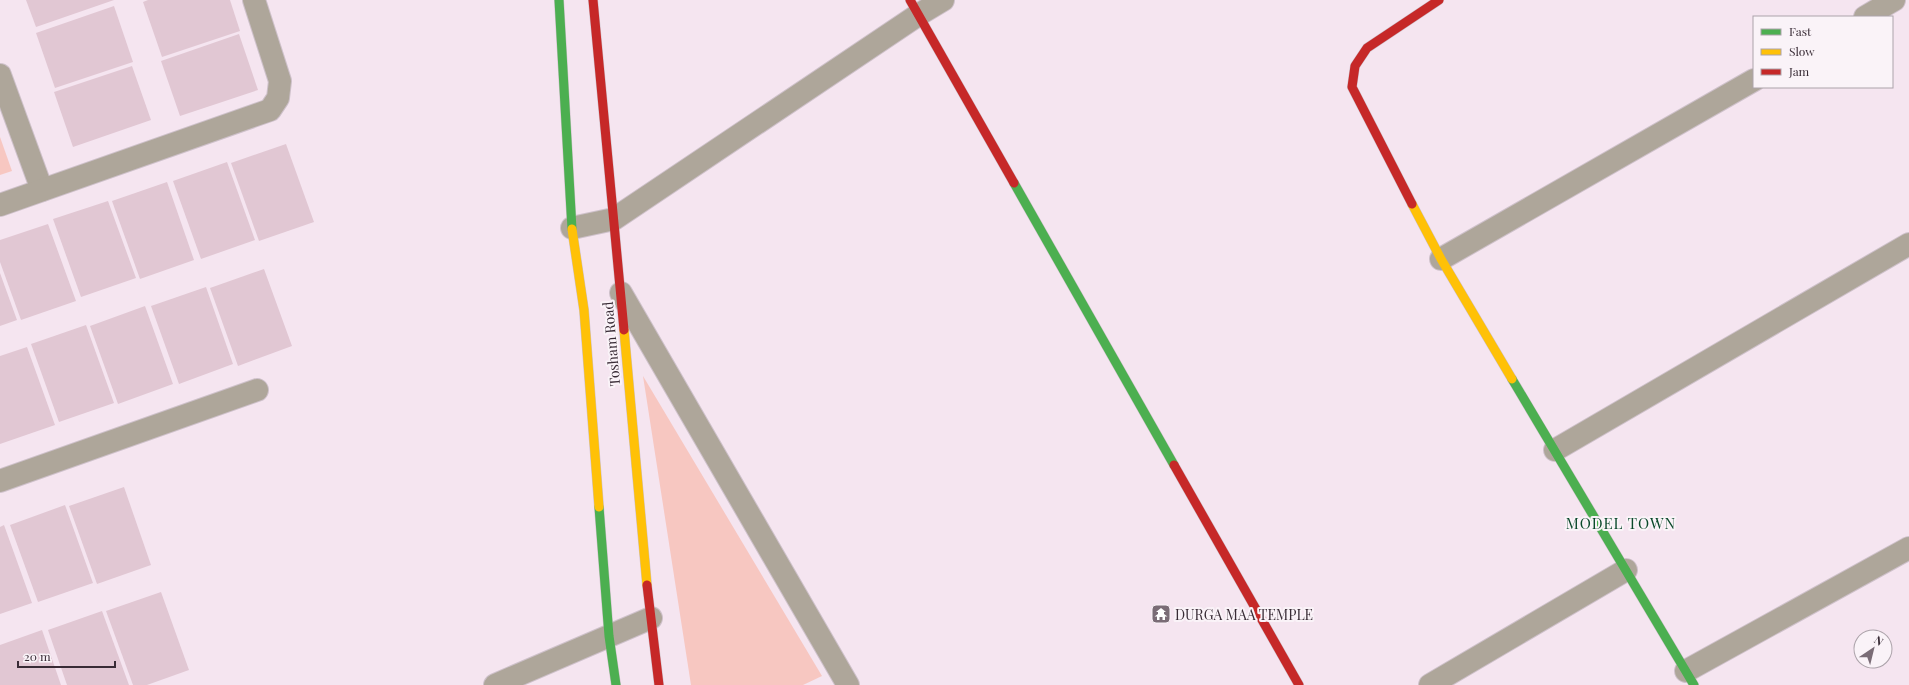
<svg xmlns="http://www.w3.org/2000/svg" width="1909" height="685" viewBox="0 0 1909 685" font-family="'Playfair Display',serif">
<style>
.green{fill:#f7c7c1}
.building{fill:#e1c7d3}
.lines{fill:none;stroke-linecap:round;stroke-linejoin:round}
.street-casing{stroke:#cec1ca;stroke-width:24}
.fast-casing{stroke:#cec1ca;stroke-width:10}
.slow-casing{stroke:#cec1ca;stroke-width:10}
.jam-casing{stroke:#cec1ca;stroke-width:10}
.street{stroke:#aea69a;stroke-width:22}
.fast{stroke:#4caf50;stroke-width:9}
.slow{stroke:#ffc107;stroke-width:9}
.jam{stroke:#c62828;stroke-width:9}
.labels{text-anchor:middle;dominant-baseline:central;stroke-width:4;stroke-linejoin:round;paint-order:stroke}
.street-label{font-size:14px;fill:#382b35;stroke:#faf3f8}
.poi-label{font-size:14px;fill:#382b35;stroke:#faf3f8;text-anchor:start}
.neighbourhood-label{font-size:15px;letter-spacing:1px;fill:#09482a;stroke:#faf3f8}
</style>
<rect width="100%" height="100%" fill="#f5e5f0"/>
<g class="green">
<path d="M0 137 12 171 0 175Z"/>
<path d="M643 376 822 676 803 685H691Z"/>
</g>
<g class="building">
<path d="M26 0H114L36 27Z"/>
<path d="M148 0H230L240 31 162 57 143 2Z"/>
<path d="M114 6 133 62 55 88 36 33Z"/>
<path d="M239 34 258 90 180 116 161 61Z"/>
<path d="M132 66 151 120 73 147 54 92Z"/>
<path d="M286 144 314 222 259 241 231 163Z"/>
<path d="M227 162 255 240 201 259 173 181Z"/>
<path d="M167 182 194 260 140 279 112 201Z"/>
<path d="M108 201 136 278 81 297 53 219Z"/>
<path d="M48 224 76 301 21 320 0 262V240Z"/>
<path d="M264 269 292 346 238 366 210 288Z"/>
<path d="M0 273 17 320 0 326Z"/>
<path d="M206 287 233 364 179 384 151 306Z"/>
<path d="M145 306 173 384 118 404 90 326Z"/>
<path d="M86 325 114 403 59 422 31 344Z"/>
<path d="M27 347 55 425 0 444V356Z"/>
<path d="M124 487 151 565 97 584 69 506Z"/>
<path d="M65 505 93 583 38 602 10 525Z"/>
<path d="M4 525 32 603 0 614V527Z"/>
<path d="M161 592 189 670 147 685H133L106 611Z"/>
<path d="M102 611 129 685H67L48 630Z"/>
<path d="M42 630 61 685H0V645Z"/>
</g>
<g class="lines">
<defs>
<g id="street">
<path d="M1865 17 1894 0"/>
<path d="M0 75 42 190"/>
<path d="M0 205 270 110 278 98 280 81 254 0"/>
<path d="M572 228 614 219 918 15 943 0"/>
<path d="M1441 259 1754 80"/>
<path d="M621 293 848 685"/>
<path d="M1555 450 1909 244"/>
<path d="M0 481 257 390"/>
<path d="M1686 671 1909 548"/>
<path d="M495 685 651 618"/>
<path d="M1430 685 1626 570"/>
</g>
<g id="fast">
<path d="M559 0 572 229"/>
<path d="M1014 183 1174 465"/>
<path d="M1512 379 1694 685"/>
<path d="M599 507 609 636 616 685"/>
</g>
<g id="slow">
<path d="M1412 204 1441 259 1512 379"/>
<path d="M572 229 584 310 599 507"/>
<path d="M624 330 647 585"/>
</g>
<g id="jam">
<path d="M593 0 624 330"/>
<path d="M910 0 1014 183"/>
<path d="M1412 204 1352 87 1355 66 1367 48 1439 0"/>
<path d="M1174 465 1299 685"/>
<path d="M647 585 659 685"/>
</g>
</defs>
<use href="#street" class="street-casing"/>
<use href="#fast" class="fast-casing"/>
<use href="#slow" class="slow-casing"/>
<use href="#jam" class="jam-casing"/>
<use href="#street" class="street"/>
<use href="#fast" class="fast"/>
<use href="#slow" class="slow"/>
<use href="#jam" class="jam"/>
</g>
<defs>
<symbol id="temple-square" viewBox="-11 -11 22 22"><rect x="-9" y="-9" width="18" height="18" rx="4" fill="#7a6c76" stroke="#faf3f8"/><path d="M0-6L5-2H3V0L6.5 2.5H4V6H1.5V3h-3V6H-4V2.5H-6.5L-3 0V-2H-5Z" fill="#fff"/></symbol>
</defs>
<g fill-rule="evenodd">
<use href="#temple-square" x="1150" y="603" width="22" height="22"/>
</g>
<g class="labels">
<g class="street-label">
<text transform="translate(611 344) rotate(-95)">Tosham Road</text>
</g>
<g class="poi-label">
<text x="1175" y="614">DURGA MAA TEMPLE</text>
</g>
<g class="neighbourhood-label">
<text x="1621" y="523">MODEL TOWN</text>
</g>
</g>
<rect x="1753" y="16" width="140" height="72" fill="#faf3f8" stroke="#aca3aa"/>
<rect x="1761" y="29" width="20" height="6" fill="#4caf50" stroke="#aca3aa"/>
<text x="1789" y="36" font-size="12" fill="#382b35">Fast</text>
<rect x="1761" y="49" width="20" height="6" fill="#ffc107" stroke="#aca3aa"/>
<text x="1789" y="56" font-size="12" fill="#382b35">Slow</text>
<rect x="1761" y="69" width="20" height="6" fill="#c62828" stroke="#aca3aa"/>
<text x="1789" y="76" font-size="12" fill="#382b35">Jam</text>
<g transform="translate(1873 649) rotate(35)"><circle r="19" fill="#faf3f8" stroke="#aca3aa"/>
<path d="M0-3L7 15L0 10L-7 15Z" fill="#7a6c76"/>
<text y="-6" font-size="11" font-weight="bold" text-anchor="middle" fill="#382b35">N</text>
</g>
<path d="M18 661v6h97v-6" fill="none" stroke="#382b35" stroke-width="2"/>
<text x="24" y="661" font-size="12" fill="#382b35" stroke="#faf3f8" stroke-width="3" paint-order="stroke">20 m</text>
</svg>
